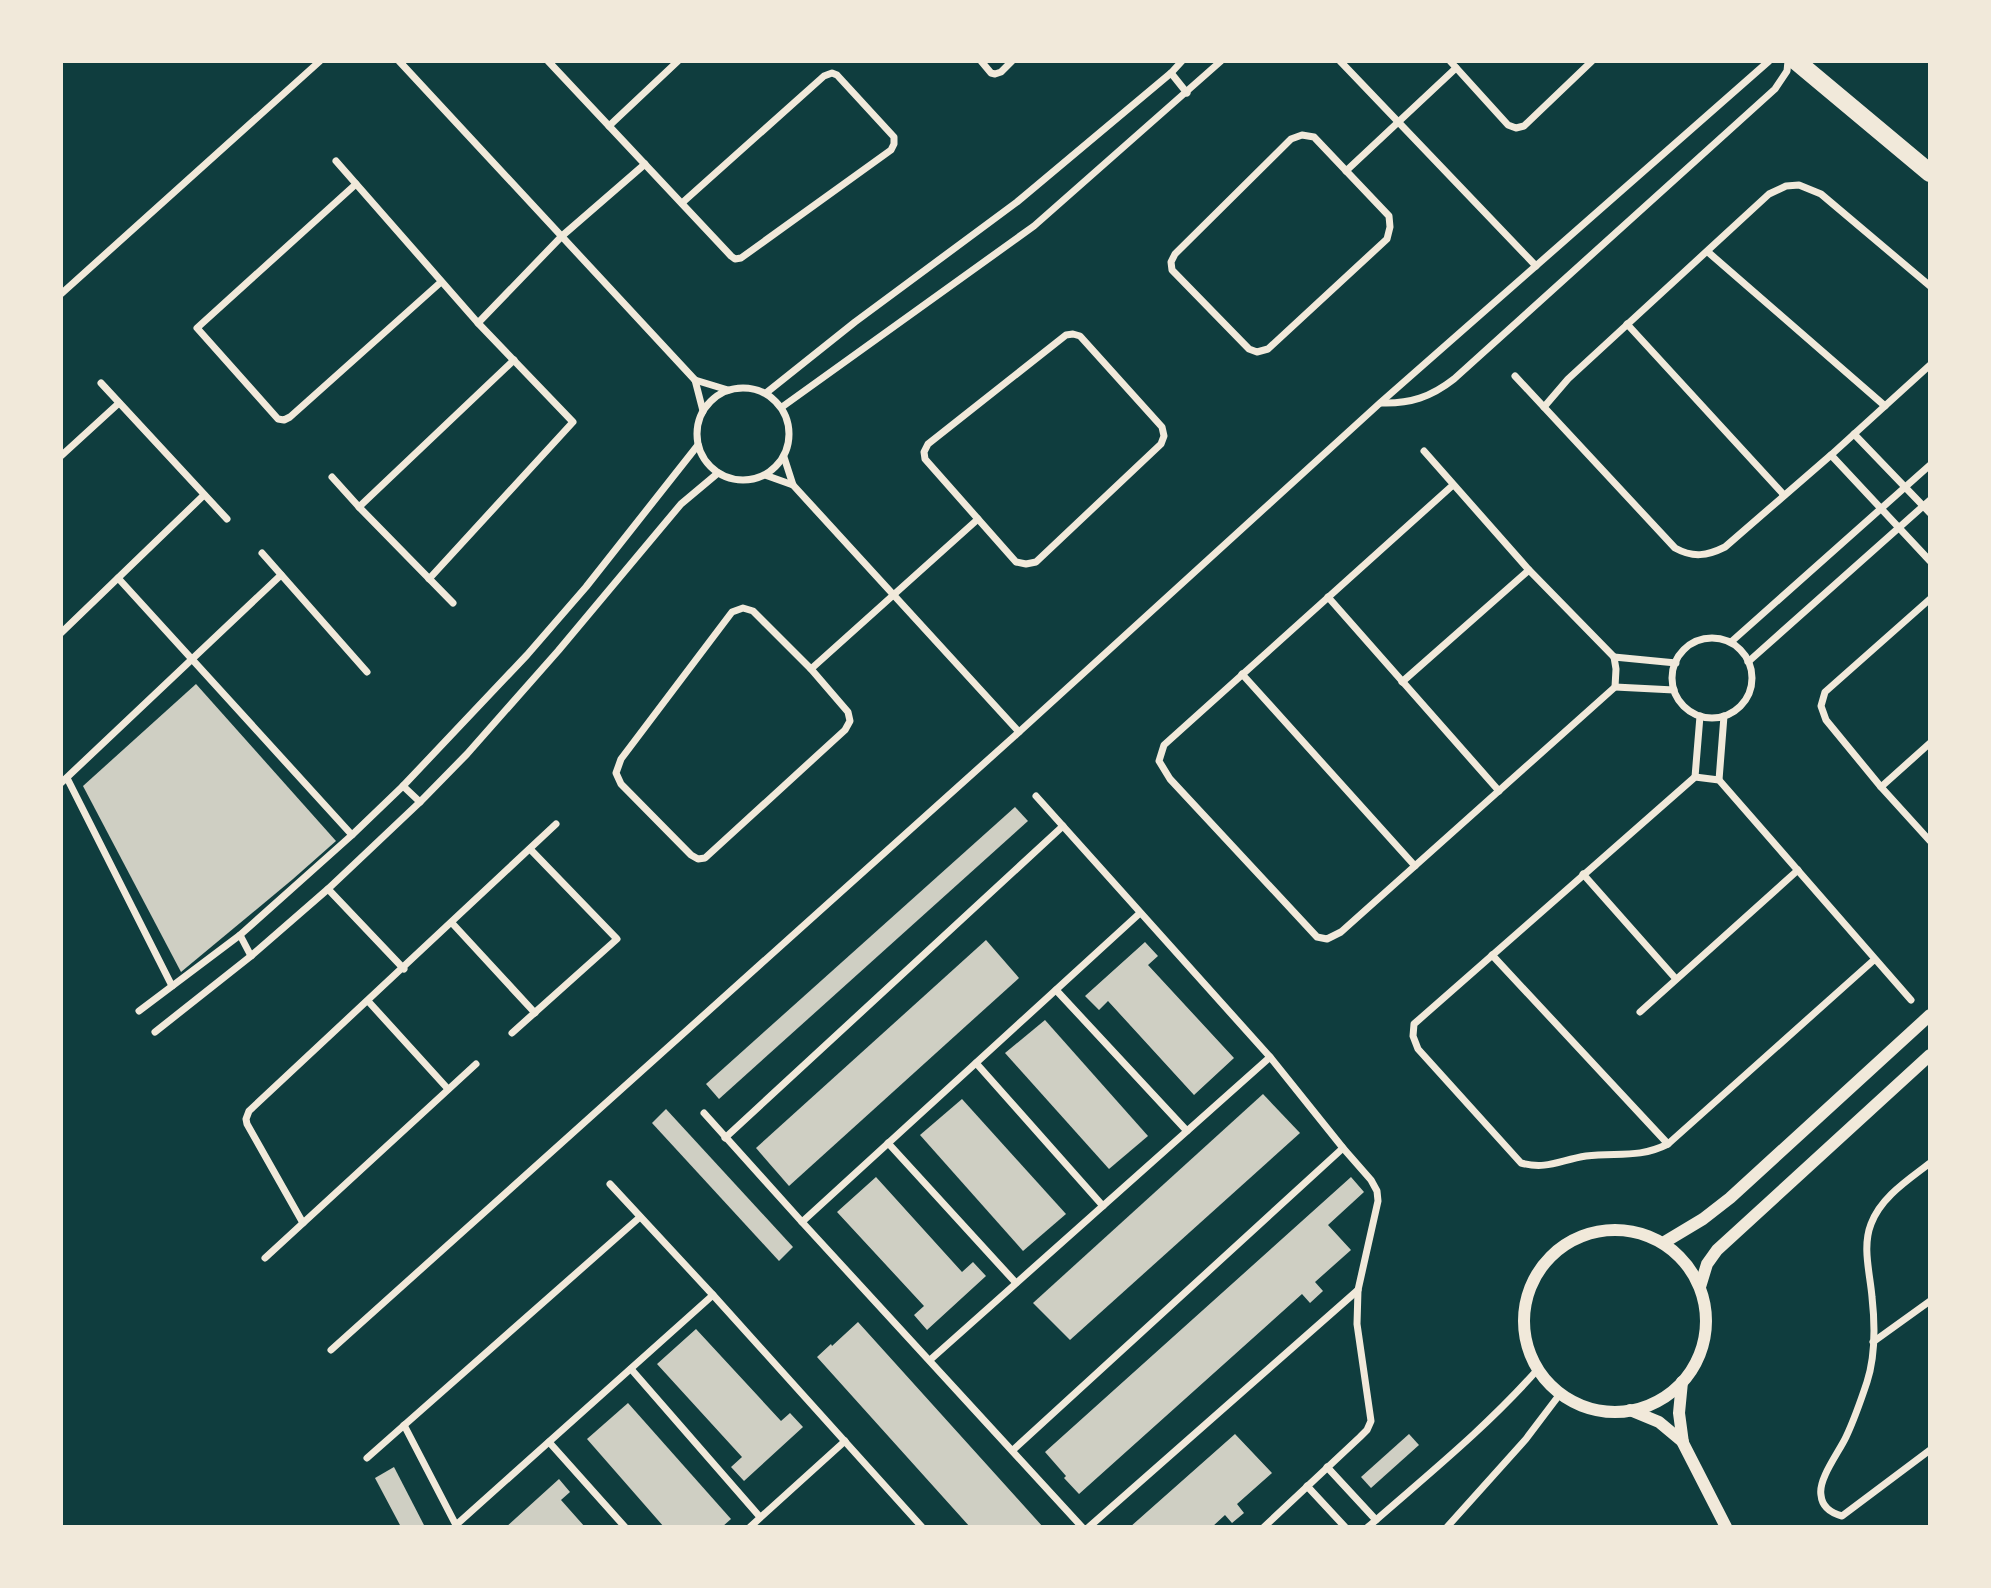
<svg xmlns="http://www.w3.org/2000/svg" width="1991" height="1588" viewBox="0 0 1991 1588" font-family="'Roboto Condensed',sans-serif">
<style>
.building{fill:#cfcfc3}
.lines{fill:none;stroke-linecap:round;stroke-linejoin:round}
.minor{stroke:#f1e9da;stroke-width:7}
.tertiary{stroke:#f1e9da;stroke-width:12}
.primary{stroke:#f1e9da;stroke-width:18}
</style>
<rect width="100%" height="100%" fill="#0f3d3e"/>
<g class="building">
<path d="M196 684 336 841 293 879 181 972 83 786Z"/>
<path d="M1015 807 1028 821 719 1099 706 1084Z"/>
<path d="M986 940 1019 978 789 1186 756 1148Z"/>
<path d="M1145 942 1158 956 1148 965 1234 1058 1194 1095 1108 1001 1099 1010 1085 996Z"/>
<path d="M1045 1020 1148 1136 1109 1169 1005 1053Z"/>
<path d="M1263 1094 1300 1133 1070 1340 1033 1303Z"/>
<path d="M962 1099 1066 1214 1023 1251 920 1135Z"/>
<path d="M666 1109 793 1247 779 1261 652 1123Z"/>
<path d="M876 1177 962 1272 973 1262 986 1276 927 1330 914 1315 924 1306 837 1212Z"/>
<path d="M1351 1177 1364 1192 1328 1225 1351 1250 1315 1282 1323 1291 1310 1303 1302 1294 1079 1494 1064 1478 1066 1476 1045 1452Z"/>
<path d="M858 1322 1043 1527H970L817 1357 831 1344 832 1346Z"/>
<path d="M696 1329 781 1421 790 1413 803 1427 744 1481 731 1467 742 1457 657 1364Z"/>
<path d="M628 1403 731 1519 722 1527H664L587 1439Z"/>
<path d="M1235 1434 1272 1473 1237 1504 1244 1513 1232 1523 1225 1515 1212 1527H1130Z"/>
<path d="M1409 1434 1419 1445 1371 1488 1361 1477Z"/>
<path d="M394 1467 425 1527H401L375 1478Z"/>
<path d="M559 1479 570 1492 561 1500 585 1527H506Z"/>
</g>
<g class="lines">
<g class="minor">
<path d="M399 61 695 380 703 411"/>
<path d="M548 61 731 256 735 259 741 258 891 150 894 144V137L837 75 832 73 824 76 682 203"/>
<path d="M981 61 991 73 995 74 1001 72 1012 61"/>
<path d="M1340 61 1536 266"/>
<path d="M1450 61 1508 125 1516 128 1524 126 1592 61"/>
<path d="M1171 73 1187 93"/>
<path d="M609 126 678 61"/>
<path d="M1302 135 1314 137 1389 216 1390 227 1387 239 1268 349 1257 352 1249 349 1172 270 1171 262 1175 254 1291 139Z"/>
<path d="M336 161 478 323 573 422 429 579"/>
<path d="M1346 171 1456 68"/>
<path d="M356 184 197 328 278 419 284 420 290 417 441 282"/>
<path d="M1708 252 1885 406"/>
<path d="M61 294 320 61"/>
<path d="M478 323 562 236 645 164"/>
<path d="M1627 324 1784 495"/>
<path d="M1073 334 1080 336 1162 427 1164 436 1161 444 1036 562 1026 564 1016 562 925 459 924 452 928 444 1066 335Z"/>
<path d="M1515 376 1675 548C1693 558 1707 556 1725 547L1831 455 1930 365"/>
<path d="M695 380 728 390"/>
<path d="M101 383 227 519"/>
<circle cx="743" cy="434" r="46"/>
<path d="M766 393 855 322 1017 202 1171 73 1182 61"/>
<path d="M1381 403C1410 404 1431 397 1454 379L1775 89 1787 71 1788 61"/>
<path d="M782 407 1034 226 1221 61"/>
<path d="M1544 407 1568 379 1769 194 1786 186 1799 185 1821 194 1930 286"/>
<path d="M1854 434 1930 513"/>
<path d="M1424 451 1529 570 1614 657 1616 669 1615 687 1341 932 1327 939 1317 937 1170 779 1159 761 1164 745 1453 485"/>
<path d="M1831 455 1930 561"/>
<path d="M61 456 119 403"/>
<path d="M784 457 793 485 1019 732"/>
<path d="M765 475 793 485"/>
<path d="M332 477 359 507 453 603"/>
<path d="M359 507 514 360"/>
<path d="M262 553 367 672"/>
<path d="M118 578 352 835"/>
<path d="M1328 597 1499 791"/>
<path d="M1930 599 1825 692 1821 706 1826 720 1881 787 1930 841"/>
<path d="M743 608 753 611 811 669 848 712 850 721 845 730 705 858 698 859 691 855 621 784 616 773 621 759 732 612Z"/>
<path d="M61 633 204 495"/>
<circle cx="1712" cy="678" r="40"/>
<path d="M1731 642 1930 465"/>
<path d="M1614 657 1676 663"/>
<path d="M1748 662 1930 500"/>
<path d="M811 669 978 519"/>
<path d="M1242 674 1415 866"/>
<path d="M1402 682 1529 570"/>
<path d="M1615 687 1674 690"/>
<path d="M1695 777 1700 716"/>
<path d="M67 778 172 986"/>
<path d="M1719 780 1724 716"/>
<path d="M61 783 281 575"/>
<path d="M403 786 420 802"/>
<path d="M1881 787 1930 743"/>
<path d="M1036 796 1270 1057 1343 1148 1371 1180 1377 1191 1378 1201 1358 1290 1357 1324 1371 1421 1367 1430 1360 1437 1264 1527"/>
<path d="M1583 874 1676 979"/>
<path d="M328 889 404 969"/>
<path d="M452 923 535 1013"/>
<path d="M240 935 251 956"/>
<path d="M1492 955 1668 1144"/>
<path d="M1875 959 1668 1144C1638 1159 1617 1152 1586 1156 1560 1160 1547 1170 1521 1163L1418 1049 1413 1036 1414 1024 1695 777 1719 780 1911 1000"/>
<path d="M1056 990 1187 1131"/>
<path d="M368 1001 448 1089"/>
<path d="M139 1011 240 935 352 835 403 786 527 655 586 587 698 445"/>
<path d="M1640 1012 1798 870"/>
<path d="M155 1032 251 956 328 889 420 802 467 754 558 651 681 504 718 473"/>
<path d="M512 1033 617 939 530 849"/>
<path d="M976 1063 1103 1206"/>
<path d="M704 1113 802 1222 1082 1527"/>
<path d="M725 1138 1063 826"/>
<path d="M888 1143 1016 1283"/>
<path d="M1930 1163C1908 1180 1881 1197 1871 1224 1862 1247 1870 1273 1872 1297 1875 1324 1875 1357 1867 1382 1861 1400 1854 1420 1846 1437 1839 1452 1818 1479 1821 1495 1822 1507 1831 1513 1842 1516L1930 1450"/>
<path d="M610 1184 713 1295 922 1527"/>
<path d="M802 1222 1140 913"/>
<path d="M303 1223 247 1124 246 1119 249 1111 556 824"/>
<path d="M265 1258 476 1064"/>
<path d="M1873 1342 1930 1301"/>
<path d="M331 1350 1019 732 1380 403 1769 61"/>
<path d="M930 1360 1270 1057"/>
<path d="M631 1369 760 1517"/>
<path d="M404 1425 457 1527"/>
<path d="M549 1442 625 1527"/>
<path d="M1013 1450 1343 1148"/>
<path d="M367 1458 640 1217"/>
<path d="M1327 1467 1376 1520"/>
<path d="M1307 1486 1345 1527"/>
<path d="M456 1525 713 1295"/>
<path d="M750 1527 845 1441"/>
<path d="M1089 1527 1358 1290"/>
<path d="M1368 1527C1426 1476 1487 1427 1538 1369"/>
<path d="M1447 1527 1526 1439 1560 1394"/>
</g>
<g class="tertiary">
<circle cx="1615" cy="1321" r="91"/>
<path d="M1663 1243 1703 1219 1730 1198 1930 1015"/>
<path d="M1700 1287 1707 1264 1717 1250 1930 1055"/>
<path d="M1682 1382 1679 1413 1683 1443 1726 1527"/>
<path d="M1630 1410 1659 1422 1683 1442"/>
</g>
<path class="primary" d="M1796 61 1930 173"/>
</g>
<rect width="1991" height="1588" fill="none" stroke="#f1e9da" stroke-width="126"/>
</svg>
